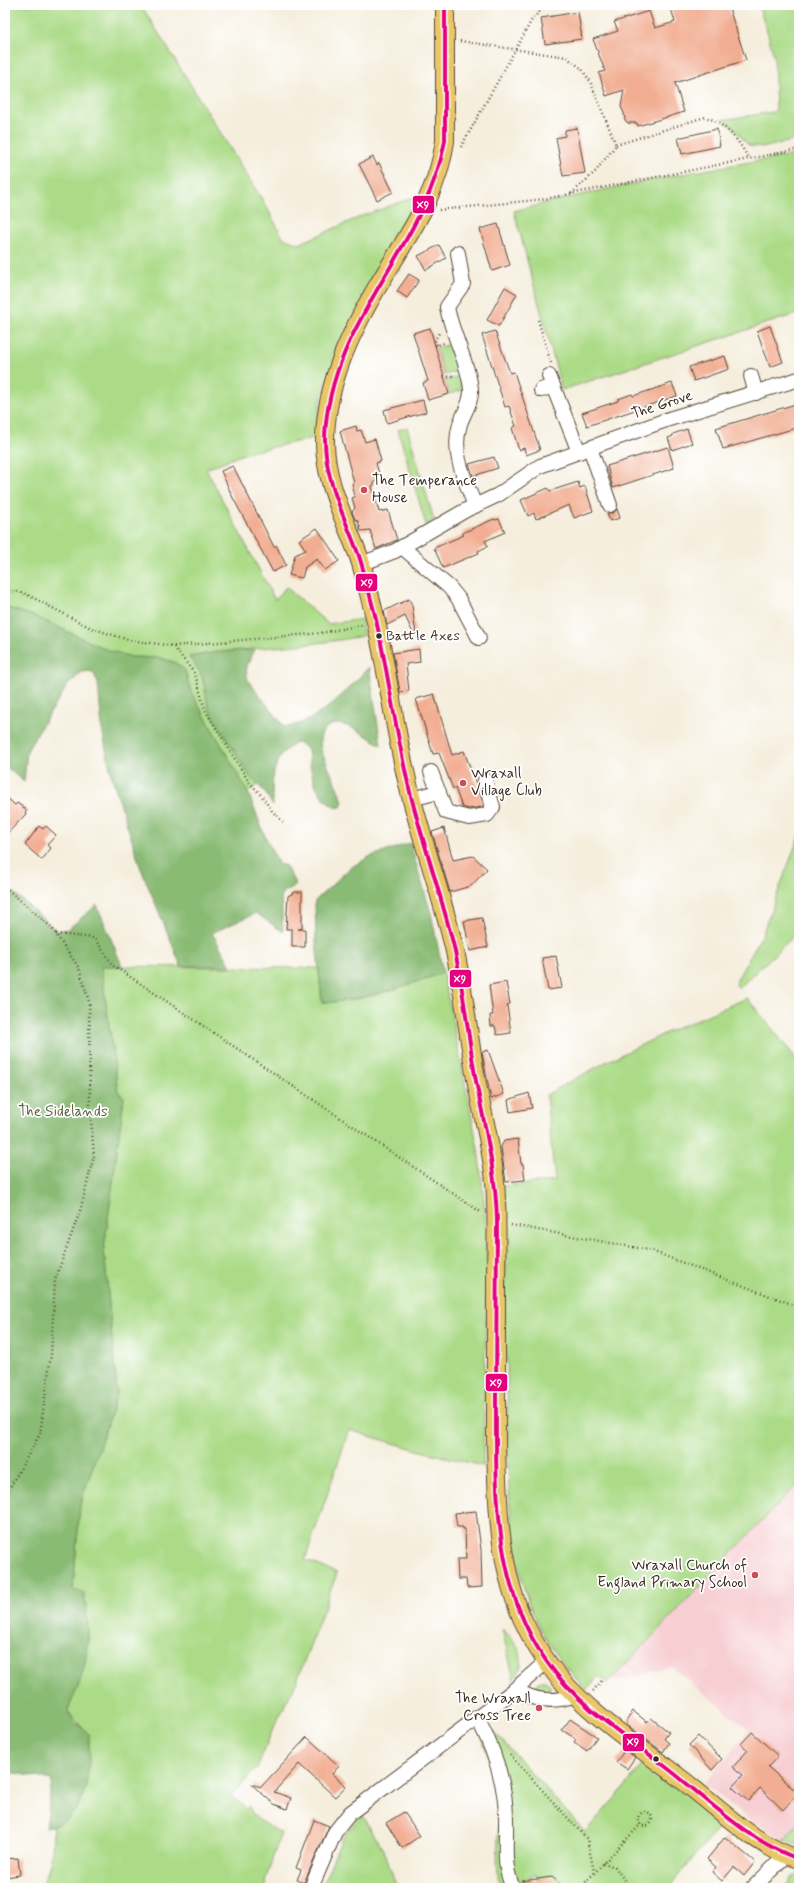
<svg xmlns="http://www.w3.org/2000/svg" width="804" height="1893" viewBox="0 0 804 1893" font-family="Mynerve,sans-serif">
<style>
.built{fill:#f7cfd3}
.green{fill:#acdb88;stroke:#748253}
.forest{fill:#89bb74;stroke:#627249}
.building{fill:#f2ae93}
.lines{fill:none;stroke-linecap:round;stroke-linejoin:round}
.minor-casing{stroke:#57473b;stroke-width:16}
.major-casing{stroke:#57473b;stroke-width:20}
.path{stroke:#57473b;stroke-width:2.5;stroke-dasharray:1 3;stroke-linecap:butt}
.minor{stroke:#fff;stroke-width:14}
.major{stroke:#e9c769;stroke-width:18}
.bus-1-casing{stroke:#fff;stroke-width:7}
.bus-1{stroke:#e5007d;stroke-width:4}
.poi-dot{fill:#d1495b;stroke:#fff;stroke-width:1.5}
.bus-dot{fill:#3b2a1e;stroke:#fff;stroke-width:1.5}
.labels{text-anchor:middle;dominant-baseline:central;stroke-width:3.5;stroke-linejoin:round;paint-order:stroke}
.bus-label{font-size:14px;fill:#3b2a1e;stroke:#fff;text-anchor:start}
.street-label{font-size:15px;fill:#3b2a1e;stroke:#fff}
.poi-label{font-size:15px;fill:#3b2a1e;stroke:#fff;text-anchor:start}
.park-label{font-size:15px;fill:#5d5f3e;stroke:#fff}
.line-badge{stroke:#fff;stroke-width:1.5}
.badge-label{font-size:11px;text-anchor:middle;font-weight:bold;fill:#fff}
</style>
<rect width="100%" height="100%" fill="#fff"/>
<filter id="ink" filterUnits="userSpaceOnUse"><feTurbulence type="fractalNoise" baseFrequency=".025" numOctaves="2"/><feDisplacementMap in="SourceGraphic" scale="8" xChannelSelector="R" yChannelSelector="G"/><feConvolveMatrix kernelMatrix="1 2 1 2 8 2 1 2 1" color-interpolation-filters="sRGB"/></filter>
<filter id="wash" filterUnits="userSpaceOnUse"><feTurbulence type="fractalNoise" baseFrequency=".012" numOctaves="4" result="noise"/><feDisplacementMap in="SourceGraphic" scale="16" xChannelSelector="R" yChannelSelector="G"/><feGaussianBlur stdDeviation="0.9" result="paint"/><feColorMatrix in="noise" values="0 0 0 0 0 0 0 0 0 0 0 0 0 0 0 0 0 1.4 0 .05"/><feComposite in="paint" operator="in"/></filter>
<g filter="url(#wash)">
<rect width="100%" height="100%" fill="#f5eedd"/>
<path class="built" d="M799 1482V1823L783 1840 749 1819 704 1784 749 1730 672 1667 608 1683Z"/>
<g class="green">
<path d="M5 5H141L266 206 283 238 299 244 362 216 425 193 322 394 314 438 246 453 206 469 275 600 286 587 328 624 362 619 363 636C304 648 247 646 189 657 193 662 198 668 201 673 207 685 205 699 210 711L250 777 259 784 248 792 191 692 185 670 174 662 160 658 131 657 105 649 34 616 5 607Z"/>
<path d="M758 5H799V139L766 147 751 146 747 144 733 127 722 120 773 112 776 110 774 57 768 34Z"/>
<path d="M799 154V321L796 314 562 390 514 211C608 187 704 169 799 154Z"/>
<path d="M450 344 458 371 444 375 436 348Z"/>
<path d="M460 376 462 390 449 394 445 380Z"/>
<path d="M407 427 434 520 426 525 398 430Z"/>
<path d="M799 836V931L739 988 735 983 762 935Z"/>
<path d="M101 966 319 968 322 1002C359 1004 407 984 443 973L478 1149 484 1200 487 1241 483 1466 417 1450 349 1430 305 1560 337 1573 296 1683 272 1731 257 1768 232 1795 246 1809 249 1806C253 1820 269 1826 281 1833L265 1881 266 1888H40C52 1868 53 1849 53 1826L62 1823 89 1735 68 1712 70 1701 79 1683 88 1639V1619L73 1589 80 1505 117 1394 104 1249 124 1097 118 1092Z"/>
<path d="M747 998 799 1062V1482L608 1683 599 1676 586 1690C565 1667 545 1642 533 1613 501 1538 509 1436 507 1356L503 1355 505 1268 503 1186 555 1181 546 1095 606 1062 668 1032Z"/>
<path d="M502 1629C518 1642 529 1661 514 1680Z"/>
<circle cx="543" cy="1688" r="7"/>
<path d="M495 1733 585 1832 630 1781 644 1761H648L722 1823 668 1888H561L539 1878 538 1879 534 1873 524 1886 525 1888H500C494 1861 500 1832 499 1804 499 1783 490 1762 483 1742Z"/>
<path d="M362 1814 386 1855 397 1888H321L343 1836Z"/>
<path d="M799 1823V1846L783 1840Z"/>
<path d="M799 1874V1888H787L791 1878Z"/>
</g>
<g class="forest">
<path d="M5 607 34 616 105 649 131 657 160 658 174 662 185 670 191 692 248 792 264 834 279 865H285L296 885 281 894 283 932 256 913 212 933 231 966H181L140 866 111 774 102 729 98 683 94 674 90 671 82 672 68 685 39 730 27 751 24 782 5 766Z"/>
<path d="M255 650C249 661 243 669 249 682L284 726 288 727C323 719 346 691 369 667L381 745C367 737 339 714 325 729 319 736 320 741 321 750L343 801 341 807 336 808C322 800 314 786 311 770 309 764 310 757 308 751 306 746 301 744 296 743 271 757 271 781 273 806L265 792 250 777 210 711C206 702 206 694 204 684 202 673 195 665 189 657L216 652Z"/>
<path d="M410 843 431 913 443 973C406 985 360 1003 322 1002L316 941 315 901 350 868 369 857Z"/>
<path d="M5 885 57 931 68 929 97 905 122 966H101L118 1092 124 1097 104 1249 117 1394 80 1505 73 1589 84 1594C89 1624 90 1655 79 1683 76 1694 70 1702 68 1712L75 1722 89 1734C90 1769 90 1821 46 1827L52 1780 5 1771Z"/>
</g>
<g id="blocks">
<g class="building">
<path d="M670 5H728L746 60 675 83 684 112 638 126 637 123H628L625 120 624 113 621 107 624 90 606 96 599 73 605 71 593 39 618 31 614 22 649 11 655 28 675 22Z"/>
<path d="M578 12 582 39 545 44 541 18Z"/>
<path d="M577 128 585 173 563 176 556 138 565 136V130Z"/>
<path d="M717 129 720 146 682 154 678 138Z"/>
<path d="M373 157 377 165 379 163 393 192 377 200 359 164Z"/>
<path d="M498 224 510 265 492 271 480 229Z"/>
<path d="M439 245 446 258 426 270 418 256Z"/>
<path d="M409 274 419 280 407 298 397 291Z"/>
<path d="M505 287 517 294 499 326 487 320Z"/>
<path d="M770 326 783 362 770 367 757 331Z"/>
<path d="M430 328 449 394 428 400 423 383 428 381 413 333Z"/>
<path d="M495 331 510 373 514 372 540 450 526 455 524 448 519 450 512 428 516 426 509 406 505 407 482 335Z"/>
<path d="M725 356 729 369 694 381 689 367Z"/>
<path d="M672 383 677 396 587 426 582 413 618 401V399L632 394 633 396Z"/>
<path d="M423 400 426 412 387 423 384 410Z"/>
<path d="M799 403V416L793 417 796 428 723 449 716 428Z"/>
<path d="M356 426 357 431 361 430 365 442 375 439 381 461 376 463 379 474H375L377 481 374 482V485L372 486 379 512 388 510 397 540 376 549 370 530 361 531 358 521 355 519 352 512 355 508 352 498 355 497 352 484 354 483 340 431Z"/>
<path d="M687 429 692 443 672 450 668 438 673 436V434Z"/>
<path d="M668 447 674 468 613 488 607 466Z"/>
<path d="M494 457 498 468 473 476 469 464Z"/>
<path d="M233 466 274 547 276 545 286 565 273 572 233 498 221 471Z"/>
<path d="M578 482 580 488 585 486 593 511 574 518 569 505 536 519 534 513 528 516 521 500 548 488 550 491Z"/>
<path d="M617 509 620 518 610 521 607 513H613Z"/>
<path d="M494 519 495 520 499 519 505 532 485 541 488 546 478 551 479 553 443 568 434 548 464 535 462 533Z"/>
<path d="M317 528 339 561 325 570 317 559 305 567 302 578 289 575 295 555 306 550 299 540Z"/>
<path d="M409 599 412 605 416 635H414L405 616 387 625 384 611Z"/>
<path d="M419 649 420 662 406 664 409 691 400 692 393 653Z"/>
<path d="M434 694 452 755 464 751 481 797 484 805 482 807 469 809 462 807 455 788 453 789 439 753 433 754 416 699Z"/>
<path d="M5 796 15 805 17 803 27 810 25 813 26 814 5 836Z"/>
<path d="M39 826 43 829 46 826 56 835 47 845 51 848 42 860 25 845Z"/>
<path d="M444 828 453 860 473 856 487 869 471 886 450 892 432 832Z"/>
<path d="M295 892H302V929H298H305V947H292V929H286L288 896Z"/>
<path d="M482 918 488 947 470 951 464 921Z"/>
<path d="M556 956 562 988 548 990 542 958Z"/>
<path d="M506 982 510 1004 507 1005 511 1033 497 1035 495 1026H491L490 1015H493L489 985Z"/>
<path d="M488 1050 504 1094 491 1099 482 1052Z"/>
<path d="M529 1093 532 1108 510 1112 508 1100Z"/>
<path d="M518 1139 521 1164H523L525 1180 506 1182 501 1147 504 1141Z"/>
<path d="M476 1511 481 1550 482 1587 467 1588 466 1579H458L457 1559H466L465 1529H463V1527H457L455 1513Z"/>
<path d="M633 1711 647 1722 651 1718 669 1732 664 1739 669 1743 663 1752 627 1725V1719Z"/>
<path d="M570 1719 597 1737 587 1751 574 1742 576 1739 562 1730Z"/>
<path d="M752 1732 778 1756 768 1767 798 1793 783 1810 760 1788 748 1801 732 1787 743 1775 733 1767 748 1750 741 1744Z"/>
<path d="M698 1736 722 1759 712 1770 689 1745Z"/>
<path d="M307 1737 339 1766 332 1774 346 1786 335 1797 299 1764 274 1792 291 1798 287 1809 274 1804 251 1784 261 1787Z"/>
<path d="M625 1750 635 1757 627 1769 616 1762Z"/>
<path d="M404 1812 420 1836 402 1848 386 1823Z"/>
<path d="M314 1820 329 1826 304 1883 297 1880 301 1870 296 1868Z"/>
<path d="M725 1837 755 1862 744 1876 734 1867 722 1881 712 1872 716 1867 707 1859Z"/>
<path d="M18 1858 20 1875 5 1877V1859Z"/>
<path d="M552 1877 565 1888H523L522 1881Z"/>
</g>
</g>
</g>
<g filter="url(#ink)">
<use href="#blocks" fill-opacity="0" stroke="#57473b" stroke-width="1"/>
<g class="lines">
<defs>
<g id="minor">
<path d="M458 253 463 284 447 307C452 335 468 361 471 389 472 402 464 412 460 424 451 453 465 479 475 506"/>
<path d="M549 376 579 452"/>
<path d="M751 376 756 393"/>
<path d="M541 390 553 386"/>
<path d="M590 448 610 505"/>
<path d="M402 547 449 587 458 598 479 638"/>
<path d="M361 564 395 551 466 510 498 495 540 466 669 419 799 379"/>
<path d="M431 772 446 812 469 818 487 815 493 807 485 780"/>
<path d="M411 799 439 792"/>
<path d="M515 1689C535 1702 554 1703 576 1695"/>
<path d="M477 1717C494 1749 506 1782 506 1819 507 1845 502 1863 513 1888"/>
<path d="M311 1888 335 1832 350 1813 513 1691 547 1661"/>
<path d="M753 1888 786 1855"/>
</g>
<path id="major" d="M445 5V141C438 194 409 234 382 279 353 327 326 381 325 439 324 481 345 519 359 557 365 575 369 594 374 613 389 675 395 738 412 800 425 849 442 897 454 947 464 990 468 1035 476 1079 482 1113 492 1148 495 1182 498 1217 496 1252 496 1287 496 1338 496 1389 496 1440 497 1500 498 1561 522 1618 531 1638 543 1658 557 1675 592 1717 639 1746 681 1779 717 1806 755 1847 799 1859"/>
</defs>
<use href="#minor" class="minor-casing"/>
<use href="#major" class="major-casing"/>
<g class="path">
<path d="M460 41 566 57 581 68 590 81 616 145 595 172 571 194"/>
<path d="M616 145 705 117C726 123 739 141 749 159"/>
<path d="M461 147 533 18 547 5"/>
<path d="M439 210 545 199 799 149"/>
<path d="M538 320 551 363"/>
<path d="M437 345 435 340 439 333"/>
<path d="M435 346 444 343"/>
<path d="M444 378 455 375"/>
<path d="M5 590 24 593 91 628 129 640 174 646 321 633 362 625"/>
<path d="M174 647 195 674 205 710 249 782 261 795 272 811 283 822"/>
<path d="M5 887 51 927 79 968 89 1002 90 1106 94 1156 80 1211 55 1280 51 1355 40 1434 5 1496"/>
<path d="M56 934 94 938 114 966 482 1213"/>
<path d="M511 1225 649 1250 799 1307"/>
<path d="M593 1691 603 1679"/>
<path d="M510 1755 587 1839 594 1871"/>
<circle cx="645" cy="1819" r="7"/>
<path d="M795 1841 799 1836"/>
<path d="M603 1863 615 1867 630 1888"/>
<path d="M580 1888 641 1824"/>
</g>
<use href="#minor" class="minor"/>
<use href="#major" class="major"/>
<defs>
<path id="bus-1" d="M445 5V141C425 249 329 322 325 437 324 480 345 517 359 556 365 574 369 593 374 611 389 674 396 738 412 800 425 849 442 898 454 947 464 991 468 1037 476 1081 485 1128 496 1173 497 1221 497 1280 496 1338 496 1396 496 1486 492 1585 547 1662 578 1706 624 1735 666 1767 709 1800 747 1841 799 1859"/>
</defs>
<use href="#bus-1" class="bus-1-casing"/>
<use href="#bus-1" class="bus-1"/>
</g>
</g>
<g class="poi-dot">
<circle cx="364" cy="490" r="4"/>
<circle cx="463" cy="783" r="4"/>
<circle cx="755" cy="1575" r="4"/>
<circle cx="539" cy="1708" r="4"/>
</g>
<g class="bus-dot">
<circle cx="379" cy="636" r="3.5"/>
<circle cx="656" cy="1759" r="3.5"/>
</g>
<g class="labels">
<g class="bus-label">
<text x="386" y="636">Battle Axes</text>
</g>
<g class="street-label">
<text transform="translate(662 405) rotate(-18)">The Grove</text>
</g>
<g class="poi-label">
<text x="372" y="481">The Temperance<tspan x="372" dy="17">House</tspan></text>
<text x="471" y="774">Wraxall<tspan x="471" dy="17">Village Club</tspan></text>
<text x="747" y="1566" text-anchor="end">Wraxall Church of<tspan x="747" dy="17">England Primary School</tspan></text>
<text x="531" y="1699" text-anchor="end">The Wraxall<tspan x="531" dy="17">Cross Tree</tspan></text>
</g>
<g class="park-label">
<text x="63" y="1112">The Sidelands</text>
</g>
</g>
<g class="line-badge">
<rect x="412" y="195" width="23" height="19" rx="4" fill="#e5007d"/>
<rect x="355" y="573" width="23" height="19" rx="4" fill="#e5007d"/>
<rect x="449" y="969" width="23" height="19" rx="4" fill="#e5007d"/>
<rect x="485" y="1373" width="23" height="19" rx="4" fill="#e5007d"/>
<rect x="622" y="1733" width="23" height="19" rx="4" fill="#e5007d"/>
</g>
<g class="badge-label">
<text x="423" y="209">X9</text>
<text x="367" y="587">X9</text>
<text x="460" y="983">X9</text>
<text x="496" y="1387">X9</text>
<text x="633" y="1746">X9</text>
</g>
<rect width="804" height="1893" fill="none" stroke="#fff" stroke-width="20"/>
</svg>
